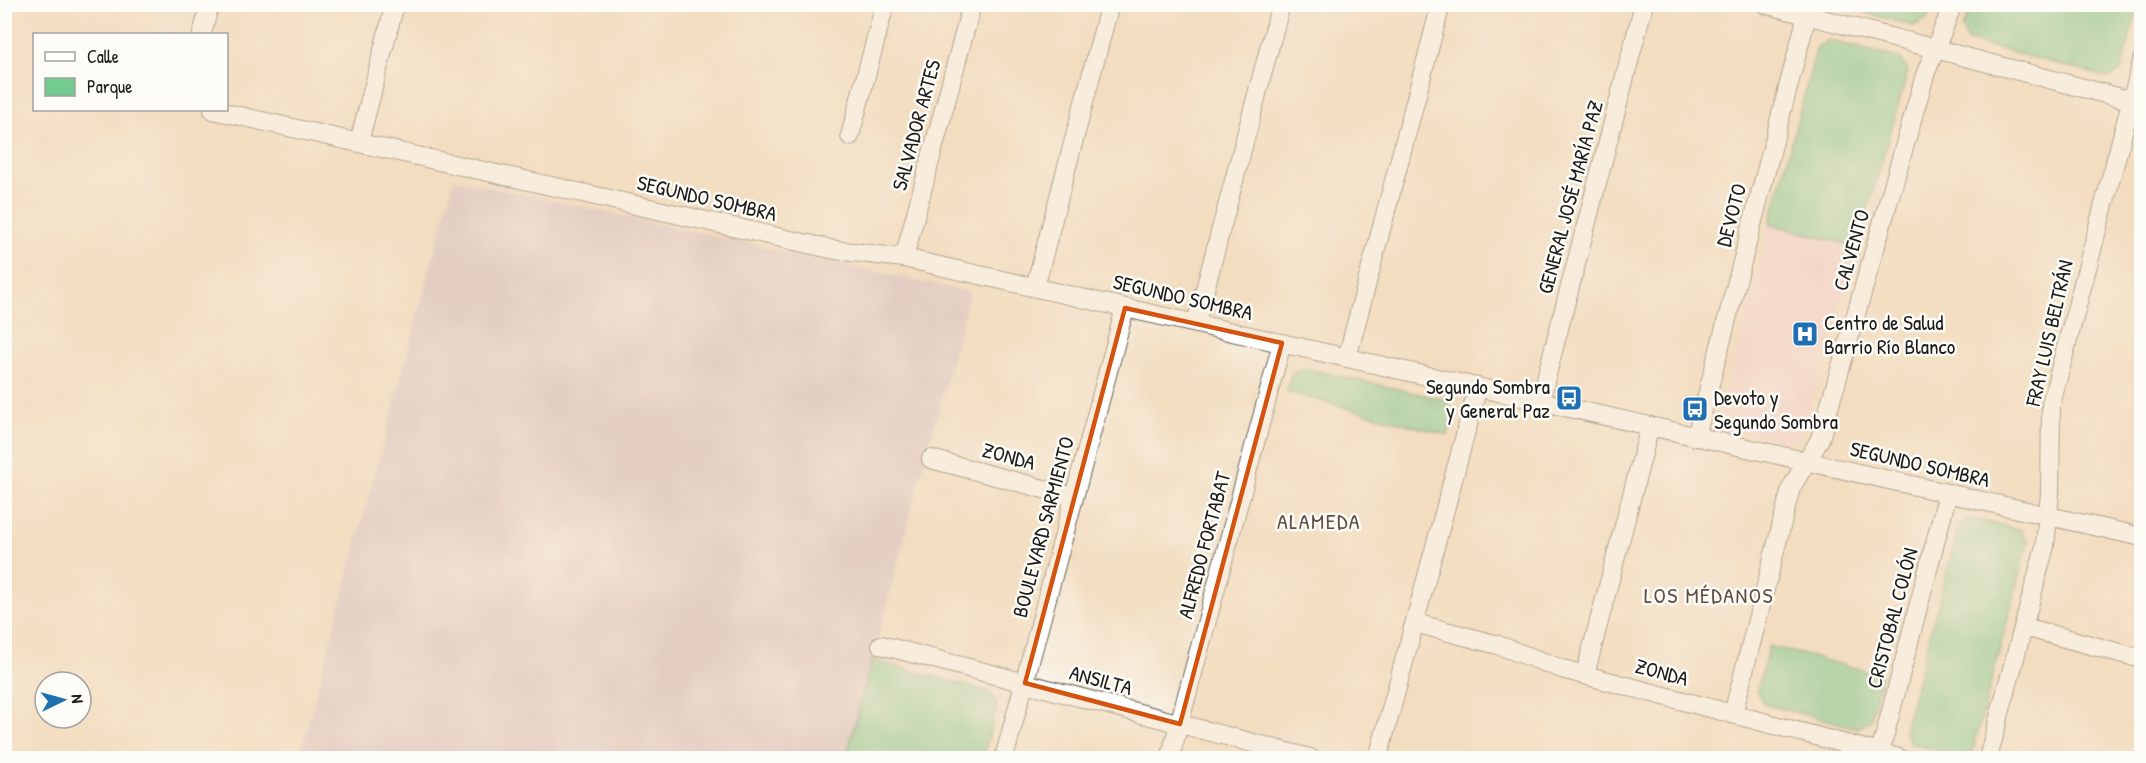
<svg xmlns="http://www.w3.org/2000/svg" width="2146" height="763" viewBox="0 0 2146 763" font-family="'Patrick Hand',sans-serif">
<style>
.built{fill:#f7cfd3}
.industrial{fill:#d2bdc7}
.green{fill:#74cb90;stroke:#487456;stroke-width:1.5}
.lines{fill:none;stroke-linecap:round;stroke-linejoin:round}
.minor-casing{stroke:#676055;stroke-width:20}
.minor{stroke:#fff;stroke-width:18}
.marked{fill:none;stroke:#d4530e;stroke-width:4.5;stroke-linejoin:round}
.labels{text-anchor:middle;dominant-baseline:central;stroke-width:5;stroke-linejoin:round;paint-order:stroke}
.street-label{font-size:21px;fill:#1c1c1c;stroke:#fdfcf7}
.poi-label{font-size:21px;fill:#1c1c1c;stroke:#fdfcf7;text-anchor:start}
.neighbourhood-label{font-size:22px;letter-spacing:1.5px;fill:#604e45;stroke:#fdfcf7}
</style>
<rect width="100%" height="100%" fill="#fdfcf7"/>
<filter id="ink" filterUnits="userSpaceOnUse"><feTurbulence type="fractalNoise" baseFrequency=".0167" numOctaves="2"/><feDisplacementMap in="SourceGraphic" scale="12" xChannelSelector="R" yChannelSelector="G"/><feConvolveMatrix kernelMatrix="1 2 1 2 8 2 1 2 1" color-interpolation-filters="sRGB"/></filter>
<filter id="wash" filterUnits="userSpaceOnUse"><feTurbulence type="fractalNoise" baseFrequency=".008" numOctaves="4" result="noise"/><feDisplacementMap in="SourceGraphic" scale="24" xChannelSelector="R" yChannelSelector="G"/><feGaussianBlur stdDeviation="1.35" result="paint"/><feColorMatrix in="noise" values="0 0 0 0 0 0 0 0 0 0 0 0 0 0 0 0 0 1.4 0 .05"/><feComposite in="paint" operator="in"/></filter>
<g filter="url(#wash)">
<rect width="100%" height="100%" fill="#f2ddc0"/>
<path class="built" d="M1770 224 1857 247 1802 435 1790 442 1727 428 1720 416Z"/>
<path class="industrial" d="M454 179 970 292 846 758H299Z"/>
<g class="green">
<path d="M1837 5H1934L1927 19 1913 26Z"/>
<path d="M1973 5V4L2138 5 2121 71 2109 78 1967 40 1962 28Z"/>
<path d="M1829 40 1901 59 1908 71 1857 247 1770 224 1817 47Z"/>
<path d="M1303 368 1446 400 1454 412 1448 435 1287 392 1291 375Z"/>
<path d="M1971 519 2021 530 2028 542 1973 750 1961 757 1911 743 1904 731 1959 526Z"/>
<path d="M1769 646 1882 675 1870 721 1858 728 1764 704 1757 692Z"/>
<path d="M872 660 990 692 997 704 983 758H846Z"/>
</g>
</g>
<g filter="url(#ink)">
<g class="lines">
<defs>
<g id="minor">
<path d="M1765 4 2140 103"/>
<path d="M202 34 210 4"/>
<path d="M213 110 835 250 904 258 2142 537"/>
<path d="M850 136 885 4"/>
<path d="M359 142 395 4"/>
<path d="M904 258 972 4"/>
<path d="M1035 287 1110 4"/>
<path d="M1196 323 1281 4"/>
<path d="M1347 358 1441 4"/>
<path d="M1540 401 1644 4"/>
<path d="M1696 437 1810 4"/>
<path d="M931 459 1074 497"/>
<path d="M1415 623 1498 645 1562 669 1899 758"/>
<path d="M2024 627 2142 659"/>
<path d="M881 645 1310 758"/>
<path d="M1585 675 1650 426"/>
<path d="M1733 714 1791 488 1820 439 1925 75 1953 4"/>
<path d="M1880 753 1948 493"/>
<path d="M1004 758 1125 308"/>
<path d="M1170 758 1282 343"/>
<path d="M1378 758 1478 387"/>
<path d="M1988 758 2045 546 2050 492 2051 404 2142 61"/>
</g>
</defs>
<use href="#minor" class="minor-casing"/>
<use href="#minor" class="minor"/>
</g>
</g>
<path d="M0 0H2146V763H0ZM1125 308 1282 343 1180 724 1025 683Z" fill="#f2ddc0" fill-opacity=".55" fill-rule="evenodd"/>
<path class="marked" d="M1125 308 1282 343 1180 724 1025 683Z"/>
<defs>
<symbol id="hospital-square" viewBox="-11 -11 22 22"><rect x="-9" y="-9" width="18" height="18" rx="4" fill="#1f6fb2" stroke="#fdfcf7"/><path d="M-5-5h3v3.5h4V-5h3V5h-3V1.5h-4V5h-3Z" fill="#fff"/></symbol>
<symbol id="bus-square" viewBox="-11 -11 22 22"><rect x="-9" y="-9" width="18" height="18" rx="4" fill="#1f6fb2" stroke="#fdfcf7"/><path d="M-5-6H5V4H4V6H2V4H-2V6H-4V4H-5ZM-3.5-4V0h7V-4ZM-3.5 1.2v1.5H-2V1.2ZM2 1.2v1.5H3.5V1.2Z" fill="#fff"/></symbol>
</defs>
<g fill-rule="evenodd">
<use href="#hospital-square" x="1790" y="319" width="30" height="30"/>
<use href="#bus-square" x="1554" y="383" width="30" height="30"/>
<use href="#bus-square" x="1680" y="394" width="30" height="30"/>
</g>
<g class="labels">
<g class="street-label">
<text transform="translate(916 125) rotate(-75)">SALVADOR ARTES</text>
<text transform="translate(1570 197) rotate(-75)">GENERAL JOSÉ MARÍA PAZ</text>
<text transform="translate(707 198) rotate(13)">SEGUNDO SOMBRA</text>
<text transform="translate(1731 215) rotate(-75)">DEVOTO</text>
<text transform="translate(1851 250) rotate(-74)">CALVENTO</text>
<text transform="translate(1183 297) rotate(13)">SEGUNDO SOMBRA</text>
<text transform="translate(2049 333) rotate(-77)">FRAY LUIS BELTRÁN</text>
<text transform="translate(1009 456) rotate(15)">ZONDA</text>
<text transform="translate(1920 464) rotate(13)">SEGUNDO SOMBRA</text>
<text transform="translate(1043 527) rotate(-75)">BOULEVARD SARMIENTO</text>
<text transform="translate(1204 545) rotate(-75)">ALFREDO FORTABAT</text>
<text transform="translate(1892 618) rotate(-75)">CRISTOBAL COLÓN</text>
<text transform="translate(1662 672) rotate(15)">ZONDA</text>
<text transform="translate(1101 680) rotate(15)">ANSILTA</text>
</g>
<g class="poi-label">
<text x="1824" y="322">Centro de Salud<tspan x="1824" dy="24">Barrio Río Blanco</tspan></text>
<text x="1550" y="386" text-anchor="end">Segundo Sombra<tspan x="1550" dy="24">y General Paz</tspan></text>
<text x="1714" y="397">Devoto y<tspan x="1714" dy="24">Segundo Sombra</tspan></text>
</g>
<g class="neighbourhood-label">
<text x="1319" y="521">ALAMEDA</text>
<text x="1709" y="595">LOS MÉDANOS</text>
</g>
</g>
<rect width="2146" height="763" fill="none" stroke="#fdfcf7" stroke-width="24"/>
<rect x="33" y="33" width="195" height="78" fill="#fdfcf7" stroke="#a3a29f" stroke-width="1.5"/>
<rect x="45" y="52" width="30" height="9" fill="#ffffff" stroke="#a3a29f" stroke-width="1.5"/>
<text x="87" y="63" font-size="18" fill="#1c1c1c">Calle</text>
<rect x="45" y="78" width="30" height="18" fill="#74cb90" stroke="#a3a29f" stroke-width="1.5"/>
<text x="87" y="93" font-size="18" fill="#1c1c1c">Parque</text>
<g transform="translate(63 700) rotate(85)"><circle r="28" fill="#fdfcf7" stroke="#a3a29f" stroke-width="1.5"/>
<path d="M0-4.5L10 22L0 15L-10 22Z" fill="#1f6fb2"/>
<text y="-9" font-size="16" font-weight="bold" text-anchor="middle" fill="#1c1c1c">N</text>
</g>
</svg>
